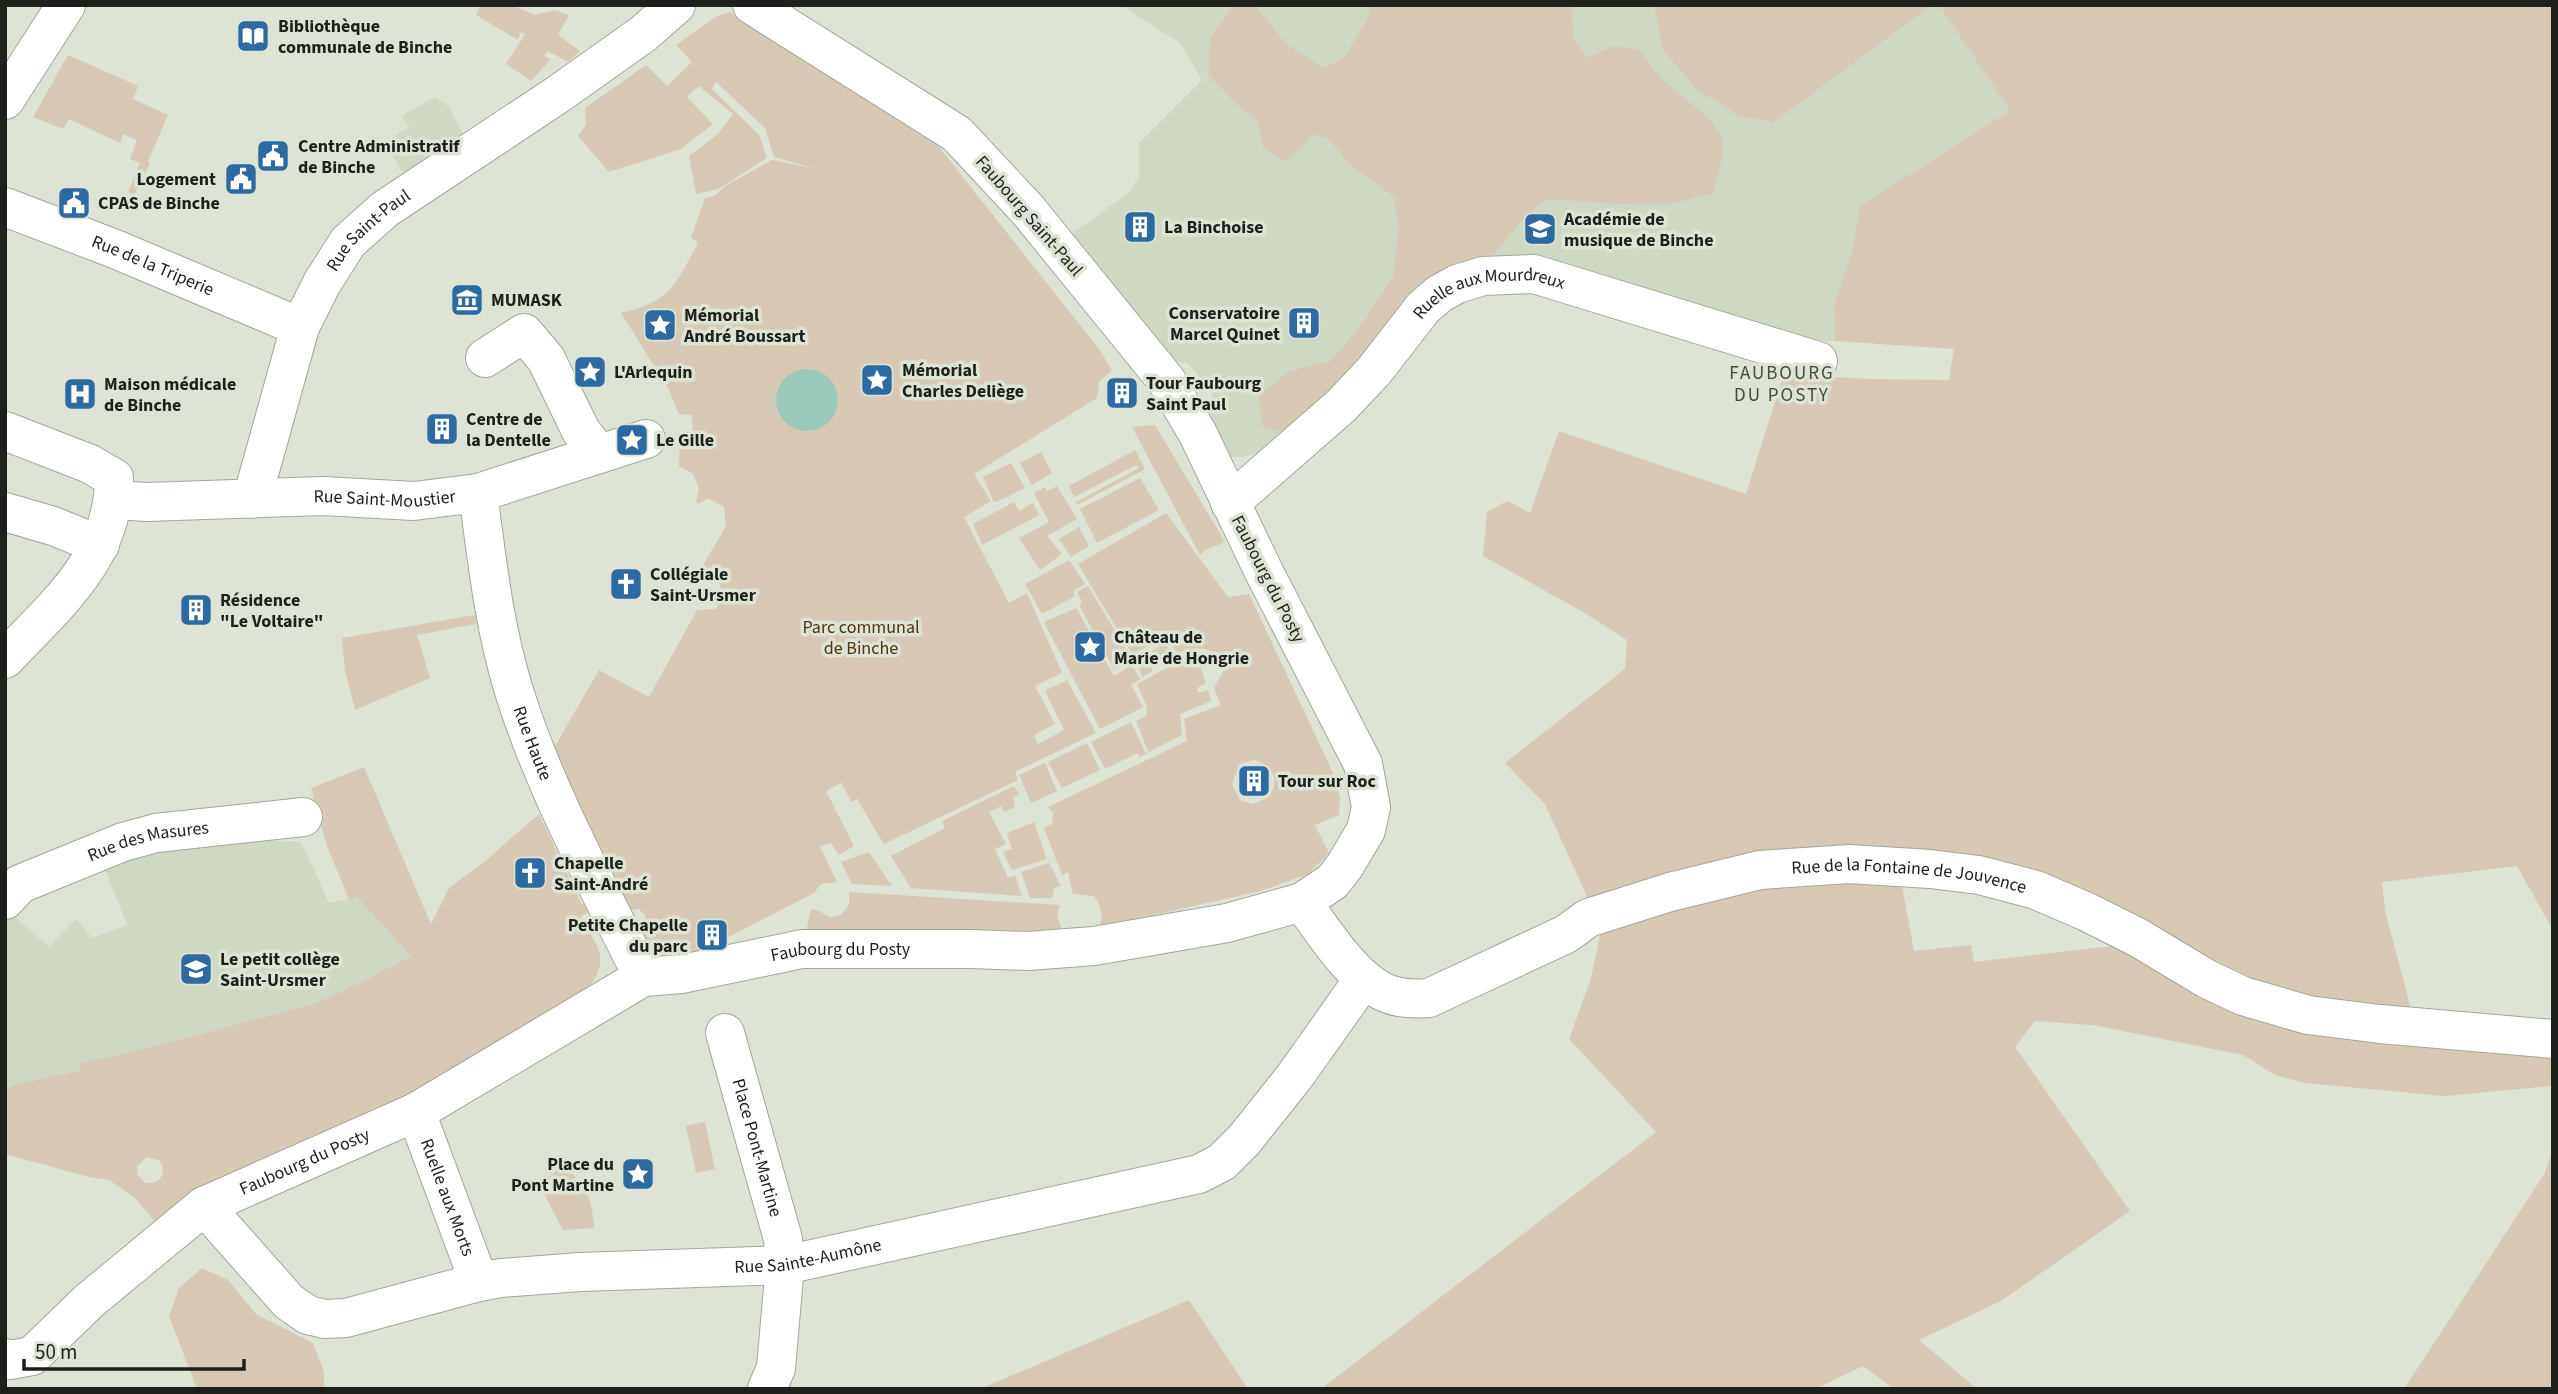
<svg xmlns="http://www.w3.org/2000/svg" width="2558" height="1394" viewBox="0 0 2558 1394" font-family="'Source Sans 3',sans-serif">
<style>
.built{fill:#cfd8c3}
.green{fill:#d7c9b4;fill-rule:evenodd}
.water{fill:#9bcabd}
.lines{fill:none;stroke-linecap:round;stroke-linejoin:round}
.minor-casing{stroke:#a2a89a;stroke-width:40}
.minor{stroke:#fff;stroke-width:38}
.labels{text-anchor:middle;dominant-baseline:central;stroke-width:7;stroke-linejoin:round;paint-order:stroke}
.poi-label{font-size:18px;font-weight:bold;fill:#1d201b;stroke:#dde3d5;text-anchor:start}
.street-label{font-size:18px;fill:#1d201b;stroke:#dde3d5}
.park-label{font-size:18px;fill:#4f370b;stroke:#dde3d5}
.neighbourhood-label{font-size:19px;letter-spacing:2px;fill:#454b3f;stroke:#dde3d5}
</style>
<rect width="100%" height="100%" fill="#dde3d5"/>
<g class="built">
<path d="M1121 5H1655L1774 122 1932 5H1939L2010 111 1860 206 1852 252 1834 305 1835 341 1791 340 1509 261 1269 449 1243 457H1230L1209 412 1213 392 1187 363 1170 361 1066 238 1127 194 1139 177V143L1202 80 1180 43Z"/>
<path d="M435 97 449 107 468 144 407 179 384 142 410 127 401 116Z"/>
<path d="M198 838 301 842 329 903 357 897 411 956 362 982 310 1005 131 1052 80 1063 82 1070 14 1085 5 1090V918L12 914 49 947 76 919 92 938 127 925 102 862Z"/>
</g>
<g class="green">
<path d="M481 5H512L535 15 555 10 569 15 558 35 580 51 568 62 548 51 544 56 551 59 531 81 506 64 525 34 521 32 518 40 476 15Z"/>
<path d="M1372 5H1572L1573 38 1587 58 1614 46 1640 50C1646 59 1652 68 1659 76 1675 93 1714 117 1721 136 1727 150 1717 179 1712 194L1675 203 1618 204 1547 199 1527 214 1497 251 1460 273 1291 432 1274 430 1262 425 1259 395 1290 371 1331 361 1365 320 1393 277 1399 226 1393 196 1348 163 1328 138 1313 135 1285 162 1263 147 1258 122 1233 101 1209 75 1210 38 1233 7H1256L1287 45 1323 68 1345 57 1367 20Z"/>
<path d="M1654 5H1932L1774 122 1739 116 1697 89 1663 50Z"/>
<path d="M1939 5H2553V930L2517 866 2382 882 2385 911 2414 1020 2335 1003 2265 985 2189 947 2002 863 1590 903 1545 804 1505 763 1625 669 1627 640 1583 612 1483 556 1487 512 1508 501 1530 513 1559 431 1746 494 1787 364 1818 376 1867 379 1949 380 1954 349 1835 341 1834 305 1852 252 1860 206 2010 111Z"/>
<path d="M730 12 939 147 1099 349 1112 370 1099 382 1097 398 974 474 991 501 964 517 1009 603 1027 593 1062 673 1035 686 1055 724 1034 735 1038 744 1064 730 1045 691 1067 680 1096 733 1015 772 1018 780 884 844 857 799 852 802 841 783 826 791 854 846 839 855 831 843 820 847 837 882 821 884 814 893 674 965 634 937 646 926 645 915 639 909 628 910 620 897 581 916C596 948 612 954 589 988L458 1071 157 1224 136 1199 109 1180 89 1177 5 1154V1090L14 1085 81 1070 80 1063 131 1052 310 1005 362 982 411 956 357 897 349 900 326 843 311 788 364 767 431 924 449 888 484 862 539 814 582 905 614 888 551 753 599 670 649 697 697 610 716 609 724 593 715 576 702 567 726 526 724 507 708 498 698 504 696 502 699 488 693 474 679 466 680 442 693 437 692 415 679 414 668 388 621 313C670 302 677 284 698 242L691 238 705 198 716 195 725 186 772 160 815 169 774 157 765 128 716 82 712 89 759 135 767 158 718 189 696 194 689 156 718 134 733 114 699 86 687 97 713 124 681 149 609 172 578 136 586 125 585 108 646 65 667 86 692 62 676 45 717 16ZM147 1157 160 1161C168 1173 160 1185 145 1183L137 1174V1166Z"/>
<path d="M68 55 138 86 133 99 168 115 148 161 150 163 134 195 128 192 140 163 130 159 137 140 123 134 120 143 69 119 63 129 33 117Z"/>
<path d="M1155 425 1225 542 1205 550 1200 555 1132 427Z"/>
<path d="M1135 450 1145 469 1077 505 1076 502 1139 468 1136 465 1074 497 1069 486Z"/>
<path d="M1041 452 1052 473 1032 485 1020 463Z"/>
<path d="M1011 463 1025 488 994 503 983 477Z"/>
<path d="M1140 478 1159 510 1097 543 1080 509Z"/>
<path d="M1057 486 1077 519 1047 536 1062 554 1040 570 1019 538 1049 522 1034 493 1045 487 1047 491Z"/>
<path d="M1014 502 1019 511 1033 503 1039 515 982 545 973 524Z"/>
<path d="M1166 513 1228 597 1249 594 1334 775 1340 798 1339 815 1315 825 1329 853 1308 874 1261 891 1099 927C1104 916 1101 905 1094 896L1073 894 1068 872 1062 875 1044 828 1052 824 1053 813 1048 807 1187 741 1184 719 1221 705 1214 688 1223 672 1221 657C1205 645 1196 649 1177 653L1168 637 1132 654 1078 564ZM1254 760C1273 764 1280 780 1269 797L1253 804 1240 800 1232 784 1239 764Z"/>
<path d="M1079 527 1089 546 1071 557 1059 539Z"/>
<path d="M1069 560 1085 584 1073 591 1075 596 1042 614 1025 584Z"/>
<path d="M1088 586 1132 659 1114 669 1079 605 1082 602 1077 592Z"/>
<path d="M1076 608 1114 676 1132 665 1140 679 1131 685 1143 707 1100 729 1044 622Z"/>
<path d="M475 615 476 624 417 635 430 678 355 710 345 670 342 638Z"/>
<path d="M1166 643 1173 659 1157 667 1155 664 1151 666 1153 671 1142 677 1136 660Z"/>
<path d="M1197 658 1206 683 1197 688 1198 693 1208 690 1211 701 1180 714 1182 735 1149 752C1143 741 1142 732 1136 721L1147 716V707L1137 684 1180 661 1182 664Z"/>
<path d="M1131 722 1146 754 1140 757 1137 753 1105 769 1091 742Z"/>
<path d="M1087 743 1100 770 1062 788 1048 762Z"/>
<path d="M1045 763 1057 791 1031 803 1019 775Z"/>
<path d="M1014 786 1019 794 1013 798 1015 807 1004 812 1001 806 989 812 1006 844 995 849 1008 878 1015 875 1022 896 911 888 891 856 945 828 942 821Z"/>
<path d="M1034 822 1047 859 1012 870 1003 852 1012 849 1007 833Z"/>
<path d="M869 852 892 886 852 884 841 862Z"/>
<path d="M1049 863 1061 886 1054 888 1052 898H1030L1021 872Z"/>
<path d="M1901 881 1914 951 1971 945 1974 962 2129 944 2185 989 2284 1021 2553 1050V1086L2444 1096 2305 1083 2275 1075 2243 1055 2093 1025 2035 1021 2015 1047 2130 1211 2001 1301 1919 1340 1977 1389H1894L1863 1366 1815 1389H1321L1656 1132 1569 1039 1591 978 1601 931 1751 882Z"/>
<path d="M849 892 1060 905 1057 917 1063 932 806 933 811 909 817 910 830 917 841 915 849 905Z"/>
<path d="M705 1122 715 1169 696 1173 686 1126Z"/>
<path d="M2553 1148V1389H2404L2545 1173Z"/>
<path d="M563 1164C586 1186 592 1197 594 1228L563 1230 540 1186Z"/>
<path d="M202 1268 228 1280 257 1315 313 1343 324 1372V1389H197L169 1316 179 1288Z"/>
<path d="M1189 1300 1248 1389H980Z"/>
</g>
<circle class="water" cx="807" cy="400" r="31"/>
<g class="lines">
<defs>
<g id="minor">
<path d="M5 100 66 5"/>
<path id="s1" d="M5 207 115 249 300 327"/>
<path d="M485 358 524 333 546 359 581 431 599 454"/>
<path d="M5 431 90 464 114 478C114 558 56 605 5 659"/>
<path id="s2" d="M478 493C487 560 494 627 514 691 544 788 598 886 643 977"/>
<path id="s3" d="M252 499 300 327 322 283 348 242 385 209 557 95 643 34 676 5"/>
<path id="s4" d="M114 500 147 502 323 496 414 501 478 493 646 439"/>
<path id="s5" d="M1230 503 1341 406 1374 371 1423 308 1439 294 1457 284 1483 276 1534 274 1818 361"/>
<path d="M5 512 53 526 100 545"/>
<path id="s6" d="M5 900 20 884 123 842 156 833 303 817"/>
<path id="s7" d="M1302 902C1323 931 1353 979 1386 993 1399 999 1414 999 1429 998L1566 934 1588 918 1670 892 1760 870 1849 864 1930 869 1979 875 2036 890 2087 912 2137 937 2207 979 2243 996 2308 1015 2380 1024 2553 1039"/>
<path id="s8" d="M725 1033 783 1239 785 1265 776 1368 767 1389"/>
<path id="s9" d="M416 1112 479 1282"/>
<path id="s10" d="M204 1206 289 1302 308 1315 325 1319 346 1318 479 1282 501 1278 580 1272 785 1265 1199 1174 1222 1162 1244 1140 1295 1076 1363 980"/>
<path id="s11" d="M5 1358 10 1360 32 1356 89 1301 204 1206 416 1112 643 977 682 974 802 949H971L1028 951 1094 946 1227 923 1302 902 1332 882 1344 867 1366 830 1371 807 1363 764 1263 570 1198 434 1166 380 1027 209 957 134 752 5"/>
</g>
</defs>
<use href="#minor" class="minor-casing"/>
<use href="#minor" class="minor"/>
</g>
<defs>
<symbol id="library-square" viewBox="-11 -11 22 22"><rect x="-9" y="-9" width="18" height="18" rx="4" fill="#2c6aa1" stroke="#dde3d5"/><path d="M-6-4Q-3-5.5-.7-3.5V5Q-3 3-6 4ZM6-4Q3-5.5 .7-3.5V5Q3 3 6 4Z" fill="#fff"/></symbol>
<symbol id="civic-square" viewBox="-11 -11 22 22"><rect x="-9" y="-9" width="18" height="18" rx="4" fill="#2c6aa1" stroke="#dde3d5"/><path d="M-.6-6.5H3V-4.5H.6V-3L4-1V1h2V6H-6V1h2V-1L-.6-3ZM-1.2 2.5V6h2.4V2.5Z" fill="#fff"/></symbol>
<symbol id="building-square" viewBox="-11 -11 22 22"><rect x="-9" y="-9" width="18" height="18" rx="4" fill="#2c6aa1" stroke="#dde3d5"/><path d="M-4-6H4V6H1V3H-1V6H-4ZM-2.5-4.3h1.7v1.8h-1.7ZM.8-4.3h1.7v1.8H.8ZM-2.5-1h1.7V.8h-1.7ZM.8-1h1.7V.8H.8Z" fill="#fff"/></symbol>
<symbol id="school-square" viewBox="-11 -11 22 22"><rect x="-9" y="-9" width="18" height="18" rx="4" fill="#2c6aa1" stroke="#dde3d5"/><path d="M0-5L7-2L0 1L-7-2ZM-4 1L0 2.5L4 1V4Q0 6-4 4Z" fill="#fff"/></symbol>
<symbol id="museum-square" viewBox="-11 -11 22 22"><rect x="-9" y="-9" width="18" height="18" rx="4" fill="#2c6aa1" stroke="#dde3d5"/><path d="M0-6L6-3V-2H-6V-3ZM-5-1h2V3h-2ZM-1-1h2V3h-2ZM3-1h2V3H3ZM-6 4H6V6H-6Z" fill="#fff"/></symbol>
<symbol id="sight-square" viewBox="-11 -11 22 22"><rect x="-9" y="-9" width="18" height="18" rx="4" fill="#2c6aa1" stroke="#dde3d5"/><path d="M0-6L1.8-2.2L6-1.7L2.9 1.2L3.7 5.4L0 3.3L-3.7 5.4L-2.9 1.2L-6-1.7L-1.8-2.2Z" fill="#fff"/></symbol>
<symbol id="hospital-square" viewBox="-11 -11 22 22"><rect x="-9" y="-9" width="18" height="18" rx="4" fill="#2c6aa1" stroke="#dde3d5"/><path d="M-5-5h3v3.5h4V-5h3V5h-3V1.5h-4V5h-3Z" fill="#fff"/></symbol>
<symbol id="church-square" viewBox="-11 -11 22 22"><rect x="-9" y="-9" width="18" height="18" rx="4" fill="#2c6aa1" stroke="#dde3d5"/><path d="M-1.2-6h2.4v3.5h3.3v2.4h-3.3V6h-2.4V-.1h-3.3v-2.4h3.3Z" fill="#fff"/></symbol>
</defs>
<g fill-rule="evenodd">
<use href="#library-square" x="234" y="17" width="38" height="38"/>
<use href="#civic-square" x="254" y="137" width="38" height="38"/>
<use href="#civic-square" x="222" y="160" width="38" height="38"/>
<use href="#civic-square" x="55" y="184" width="38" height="38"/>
<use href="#building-square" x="1121" y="208" width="38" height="38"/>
<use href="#school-square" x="1521" y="210" width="38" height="38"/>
<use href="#museum-square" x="448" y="281" width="38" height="38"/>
<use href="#building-square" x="1285" y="304" width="38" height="38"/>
<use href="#sight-square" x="641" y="306" width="38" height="38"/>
<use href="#sight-square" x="571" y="353" width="38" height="38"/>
<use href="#sight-square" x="858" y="361" width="38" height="38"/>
<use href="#building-square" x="1103" y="374" width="38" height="38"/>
<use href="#hospital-square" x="61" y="375" width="38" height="38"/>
<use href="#building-square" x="423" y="410" width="38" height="38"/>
<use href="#sight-square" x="613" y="421" width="38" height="38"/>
<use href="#church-square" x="607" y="565" width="38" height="38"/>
<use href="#building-square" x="177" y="591" width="38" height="38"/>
<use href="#sight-square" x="1071" y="628" width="38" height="38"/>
<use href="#building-square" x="1235" y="762" width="38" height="38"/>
<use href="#church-square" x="511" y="854" width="38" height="38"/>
<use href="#building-square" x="693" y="916" width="38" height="38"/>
<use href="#school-square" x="177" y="950" width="38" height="38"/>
<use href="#sight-square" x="619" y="1155" width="38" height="38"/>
</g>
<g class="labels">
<g class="poi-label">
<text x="278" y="26">Bibliothèque<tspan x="278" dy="21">communale de Binche</tspan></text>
<text x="298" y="146">Centre Administratif<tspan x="298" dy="21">de Binche</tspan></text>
<text x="216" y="179" text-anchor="end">Logement</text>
<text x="98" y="203">CPAS de Binche</text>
<text x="1564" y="219">Académie de<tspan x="1564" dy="21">musique de Binche</tspan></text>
<text x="1164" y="227">La Binchoise</text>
<text x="491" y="300">MUMASK</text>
<text x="1280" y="313" text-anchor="end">Conservatoire<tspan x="1280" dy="21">Marcel Quinet</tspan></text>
<text x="684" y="315">Mémorial<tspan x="684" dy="21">André Boussart</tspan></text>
<text x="902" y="370">Mémorial<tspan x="902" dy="21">Charles Deliège</tspan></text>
<text x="614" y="372">L'Arlequin</text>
<text x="1146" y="383">Tour Faubourg<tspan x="1146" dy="21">Saint Paul</tspan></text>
<text x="104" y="384">Maison médicale<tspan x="104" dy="21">de Binche</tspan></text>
<text x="466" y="419">Centre de<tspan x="466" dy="21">la Dentelle</tspan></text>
<text x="656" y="440">Le Gille</text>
<text x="650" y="574">Collégiale<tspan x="650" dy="21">Saint-Ursmer</tspan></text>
<text x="220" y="600">Résidence<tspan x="220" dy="21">"Le Voltaire"</tspan></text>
<text x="1114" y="637">Château de<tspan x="1114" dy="21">Marie de Hongrie</tspan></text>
<text x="1278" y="781">Tour sur Roc</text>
<text x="554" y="863">Chapelle<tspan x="554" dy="21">Saint-André</tspan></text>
<text x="688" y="925" text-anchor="end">Petite Chapelle<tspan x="688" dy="21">du parc</tspan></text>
<text x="220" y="959">Le petit collège<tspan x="220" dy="21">Saint-Ursmer</tspan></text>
<text x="614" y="1164" text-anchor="end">Place du<tspan x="614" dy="21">Pont Martine</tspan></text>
</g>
<g class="street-label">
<text transform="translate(1029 216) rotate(49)">Faubourg Saint-Paul</text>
<text stroke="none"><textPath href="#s3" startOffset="299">Rue Saint-Paul</textPath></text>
<text stroke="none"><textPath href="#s1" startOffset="159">Rue de la Triperie</textPath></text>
<text stroke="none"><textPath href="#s5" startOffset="346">Ruelle aux Mourdreux</textPath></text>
<text stroke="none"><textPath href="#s4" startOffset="271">Rue Saint-Moustier</textPath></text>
<text transform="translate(1268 579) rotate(63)">Faubourg du Posty</text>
<text stroke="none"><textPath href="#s2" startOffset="257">Rue Haute</textPath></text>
<text stroke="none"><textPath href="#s6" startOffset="158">Rue des Masures</textPath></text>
<text stroke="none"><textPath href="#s7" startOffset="676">Rue de la Fontaine de Jouvence</textPath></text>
<text stroke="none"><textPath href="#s11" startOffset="952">Faubourg du Posty</textPath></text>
<text stroke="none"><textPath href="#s8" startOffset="119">Place Pont-Martine</textPath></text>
<text stroke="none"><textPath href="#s11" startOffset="366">Faubourg du Posty</textPath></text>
<text stroke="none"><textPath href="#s9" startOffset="91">Ruelle aux Morts</textPath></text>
<text stroke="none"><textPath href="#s10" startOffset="658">Rue Sainte-Aumône</textPath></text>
</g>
<g class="park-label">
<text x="861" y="627">Parc communal<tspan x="861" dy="21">de Binche</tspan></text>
</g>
<g class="neighbourhood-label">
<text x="1782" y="373">FAUBOURG<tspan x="1782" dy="22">DU POSTY</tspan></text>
</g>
</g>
<rect width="2558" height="1394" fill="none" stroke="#1d201b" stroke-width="14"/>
<path d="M24 1359v10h220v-10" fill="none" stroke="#1d201b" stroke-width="3.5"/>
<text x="35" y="1359" font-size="21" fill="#1d201b" stroke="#dde3d5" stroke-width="5" paint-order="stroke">50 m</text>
</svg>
